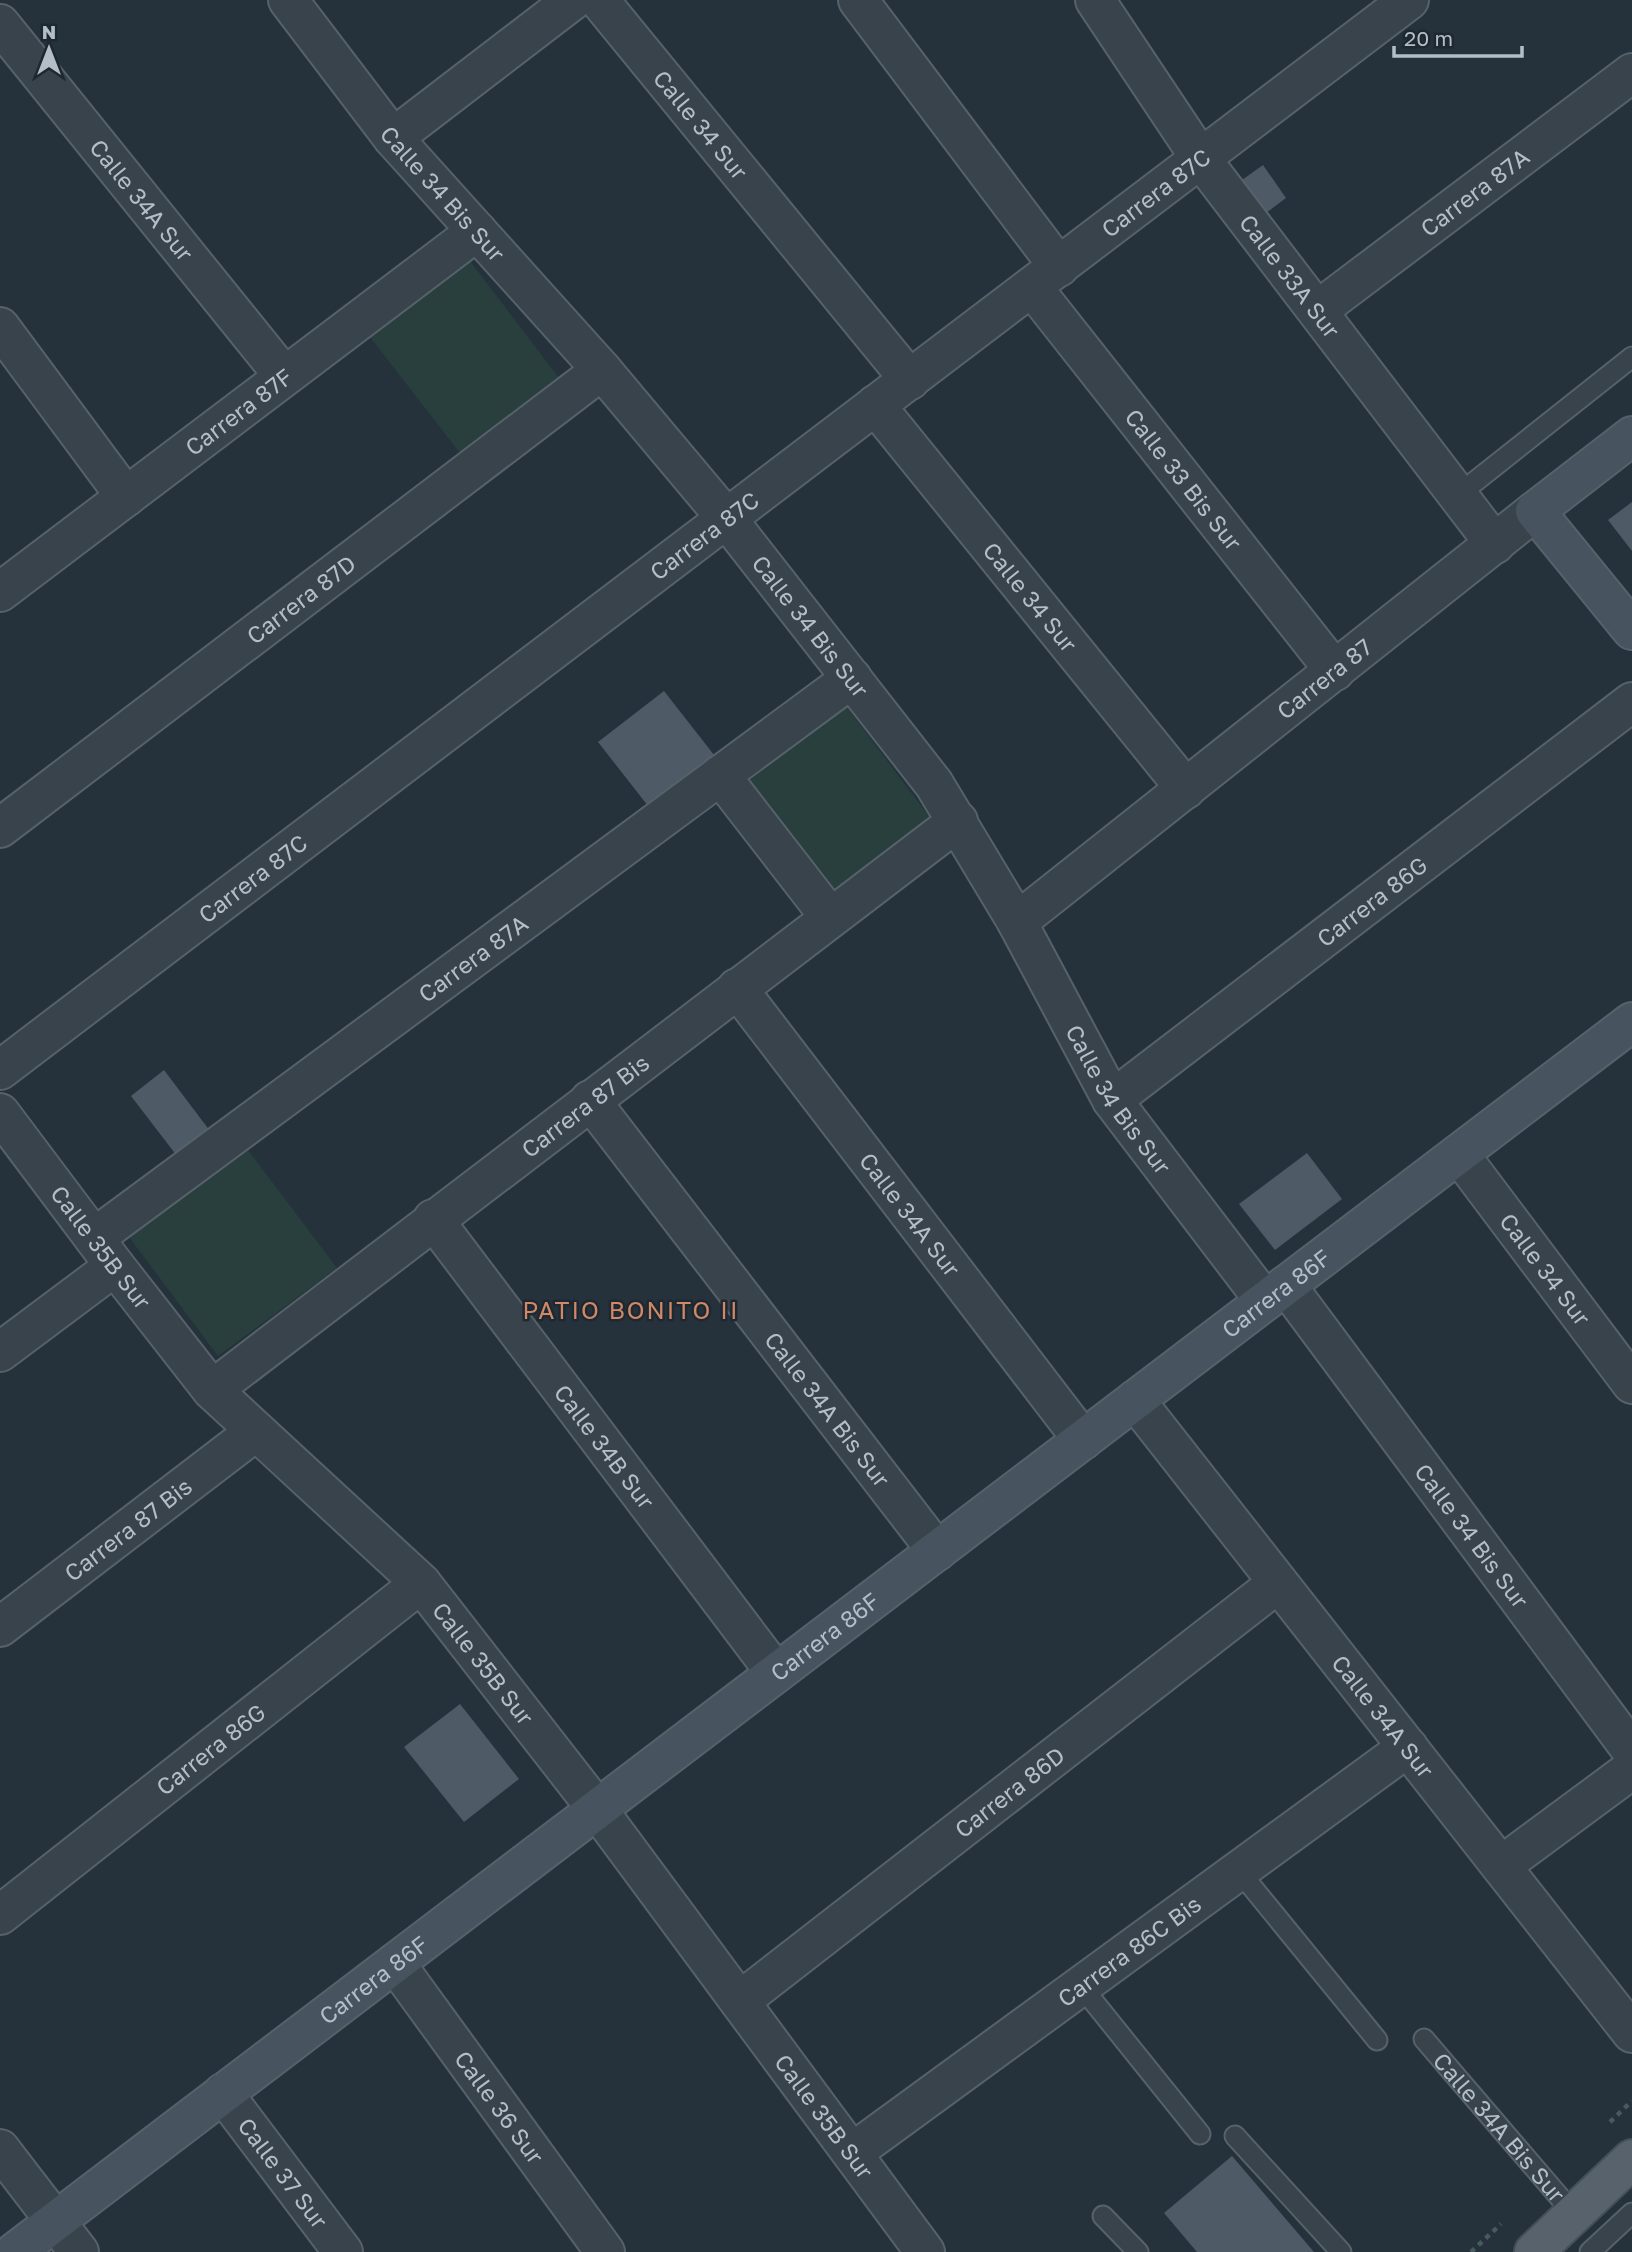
<svg xmlns="http://www.w3.org/2000/svg" width="1632" height="2252" viewBox="0 0 1632 2252" font-family="'Golos Text',sans-serif">
<style>
.green{fill:#283f3e}
.building{fill:#4e5b67}
.lines{fill:none;stroke-linecap:round;stroke-linejoin:round}
.lane-casing{stroke:#57616a;stroke-width:23}
.street-casing{stroke:#57616a;stroke-width:42}
.secondary-casing{stroke:#57616a;stroke-width:42}
.primary-casing{stroke:#454f58;stroke-width:42}
.path{stroke:#475b5c;stroke-width:4.5;stroke-dasharray:5 5;stroke-linecap:butt}
.lane{stroke:#39434c;stroke-width:19}
.street{stroke:#39434c;stroke-width:38}
.secondary{stroke:#47535f;stroke-width:38}
.primary{stroke:#57626c;stroke-width:38}
.labels{text-anchor:middle;dominant-baseline:central;stroke-width:5;stroke-linejoin:round;paint-order:stroke}
.street-label{font-size:23px;fill:#b4bec8;stroke:#1e2831}
.neighbourhood-label{font-size:24px;letter-spacing:2px;fill:#d08867;stroke:#1e2831}
</style>
<rect width="100%" height="100%" fill="#25323c"/>
<g class="green">
<path d="M470 261 559 378 460 453 370 337Z"/>
<path d="M846 706 934 823 835 898 746 782Z"/>
<path d="M245 1146 337 1268 218 1356 126 1233Z"/>
</g>
<g class="building">
<path d="M1263 165 1286 198 1266 213 1242 180Z"/>
<path d="M1632 502V551L1608 520Z"/>
<path d="M664 691 718 760 652 811 598 742Z"/>
<path d="M164 1070 210 1131 177 1156 131 1096Z"/>
<path d="M1307 1153 1342 1199 1275 1250 1239 1204Z"/>
<path d="M460 1704 519 1779 464 1822 404 1747Z"/>
<path d="M1232 2156 1314 2252H1197L1164 2213Z"/>
</g>
<g class="lines">
<defs>
<g id="lane">
<path d="M1458 495 1632 357"/>
<path d="M1239 1871 1377 2040"/>
<path d="M1081 1986 1200 2134"/>
<path id="s1" d="M1424 2039 1574 2214"/>
<path d="M1235 2136 1341 2252"/>
<path d="M1103 2216 1138 2252"/>
<path d="M1590 2252 1632 2213"/>
</g>
<g id="street">
<path id="s2" d="M288 0 393 138 602 370 727 519 934 784 1017 922 1112 1100 1265 1301"/>
<path id="s3" d="M599 0 910 380"/>
<path d="M858 0 1059 267"/>
<path id="s4" d="M1095 0 1201 159 1495 544"/>
<path id="s5" d="M0 24 284 376"/>
<path d="M393 138 573 0"/>
<path id="s6" d="M1032 287 1335 671"/>
<path id="s7" d="M1318 310 1632 73"/>
<path d="M0 327 126 497"/>
<path id="s8" d="M875 405 1186 789"/>
<path id="s9" d="M0 592 477 231"/>
<path d="M720 775 830 917"/>
<path id="s10" d="M0 828 602 370"/>
<path id="s11" d="M1017 922 1535 511"/>
<path id="s12" d="M737 988 1083 1440"/>
<path id="s13" d="M0 1070 1409 0"/>
<path id="s14" d="M590 1100 937 1551"/>
<path id="s15" d="M1112 1100 1632 702"/>
<path id="s16" d="M0 1113 115 1266 212 1390 421 1583 597 1809 925 2252"/>
<path id="s17" d="M1459 1154 1632 1384"/>
<path id="s18" d="M433 1219 776 1673"/>
<path id="s19" d="M94 1238 852 678"/>
<path id="s20" d="M1286 1285 1632 1751"/>
<path d="M0 1352 115 1266"/>
<path id="s21" d="M212 1390 958 821"/>
<path id="s22" d="M1135 1400 1632 2033"/>
<path id="s23" d="M0 1627 256 1431"/>
<path d="M1501 1866 1632 1769"/>
<path id="s24" d="M0 1915 421 1583"/>
<path id="s25" d="M395 1963 605 2252"/>
<path id="s26" d="M740 2001 1278 1583"/>
<path id="s27" d="M223 2093 343 2252"/>
<path d="M0 2149 79 2252"/>
<path id="s28" d="M852 2153 1408 1747"/>
</g>
<g id="secondary">
<path d="M1632 436 1535 511 1632 630"/>
<path id="s29" d="M15 2252 1632 1022"/>
</g>
<path id="primary" d="M1534 2252 1632 2159"/>
</defs>
<use href="#lane" class="lane-casing"/>
<use href="#street" class="street-casing"/>
<use href="#secondary" class="secondary-casing"/>
<use href="#primary" class="primary-casing"/>
<g class="path">
<path d="M1610 2122 1632 2101"/>
<path d="M1471 2252 1501 2224"/>
</g>
<use href="#lane" class="lane"/>
<use href="#street" class="street"/>
<use href="#secondary" class="secondary"/>
<use href="#primary" class="primary"/>
</g>
<g class="labels">
<g class="street-label">
<text stroke="none"><textPath href="#s3" startOffset="161">Calle 34 Sur</textPath></text>
<text stroke="none"><textPath href="#s7" startOffset="196">Carrera 87A</textPath></text>
<text stroke="none"><textPath href="#s2" startOffset="248">Calle 34 Bis Sur</textPath></text>
<text stroke="none"><textPath href="#s13" startOffset="1451">Carrera 87C</textPath></text>
<text stroke="none"><textPath href="#s5" startOffset="226">Calle 34A Sur</textPath></text>
<text stroke="none"><textPath href="#s4" startOffset="338">Calle 33A Sur</textPath></text>
<text stroke="none"><textPath href="#s9" startOffset="299">Carrera 87F</textPath></text>
<text stroke="none"><textPath href="#s6" startOffset="245">Calle 33 Bis Sur</textPath></text>
<text stroke="none"><textPath href="#s13" startOffset="884">Carrera 87C</textPath></text>
<text stroke="none"><textPath href="#s8" startOffset="247">Calle 34 Sur</textPath></text>
<text stroke="none"><textPath href="#s10" startOffset="378">Carrera 87D</textPath></text>
<text stroke="none"><textPath href="#s2" startOffset="816">Calle 34 Bis Sur</textPath></text>
<text stroke="none"><textPath href="#s11" startOffset="392">Carrera 87</textPath></text>
<text stroke="none"><textPath href="#s13" startOffset="317">Carrera 87C</textPath></text>
<text stroke="none"><textPath href="#s15" startOffset="327">Carrera 86G</textPath></text>
<text stroke="none"><textPath href="#s19" startOffset="471">Carrera 87A</textPath></text>
<text stroke="none"><textPath href="#s2" startOffset="1382">Calle 34 Bis Sur</textPath></text>
<text stroke="none"><textPath href="#s21" startOffset="469">Carrera 87 Bis</textPath></text>
<text stroke="none"><textPath href="#s12" startOffset="285">Calle 34A Sur</textPath></text>
<text stroke="none"><textPath href="#s16" startOffset="168">Calle 35B Sur</textPath></text>
<text stroke="none"><textPath href="#s17" startOffset="144">Calle 34 Sur</textPath></text>
<text stroke="none"><textPath href="#s29" startOffset="1584">Carrera 86F</textPath></text>
<text stroke="none"><textPath href="#s14" startOffset="390">Calle 34A Bis Sur</textPath></text>
<text stroke="none"><textPath href="#s18" startOffset="285">Calle 34B Sur</textPath></text>
<text stroke="none"><textPath href="#s23" startOffset="161">Carrera 87 Bis</textPath></text>
<text stroke="none"><textPath href="#s20" startOffset="312">Calle 34 Bis Sur</textPath></text>
<text stroke="none"><textPath href="#s29" startOffset="1017">Carrera 86F</textPath></text>
<text stroke="none"><textPath href="#s16" startOffset="735">Calle 35B Sur</textPath></text>
<text stroke="none"><textPath href="#s22" startOffset="402">Calle 34A Sur</textPath></text>
<text stroke="none"><textPath href="#s24" startOffset="268">Carrera 86G</textPath></text>
<text stroke="none"><textPath href="#s26" startOffset="341">Carrera 86D</textPath></text>
<text stroke="none"><textPath href="#s28" startOffset="343">Carrera 86C Bis</textPath></text>
<text stroke="none"><textPath href="#s29" startOffset="450">Carrera 86F</textPath></text>
<text stroke="none"><textPath href="#s25" startOffset="178">Calle 36 Sur</textPath></text>
<text stroke="none"><textPath href="#s16" startOffset="1302">Calle 35B Sur</textPath></text>
<text stroke="none"><textPath href="#s1" startOffset="116">Calle 34A Bis Sur</textPath></text>
<text stroke="none"><textPath href="#s27" startOffset="100">Calle 37 Sur</textPath></text>
</g>
<g class="neighbourhood-label">
<text x="631" y="1309">PATIO BONITO II</text>
</g>
</g>
<g transform="translate(49 49)" stroke="#1e2831" stroke-width="5" paint-order="stroke">
<path d="M0-5L12 26L0 18L-12 26Z" fill="#b4bec8"/>
<text y="-10" font-size="19" font-weight="bold" text-anchor="middle" fill="#b4bec8">N</text>
</g>
<path d="M1394 46v10h128v-10" fill="none" stroke="#b4bec8" stroke-width="3.5"/>
<text x="1404" y="46" font-size="21" fill="#b4bec8" stroke="#1e2831" stroke-width="5" paint-order="stroke">20 m</text>
</svg>
